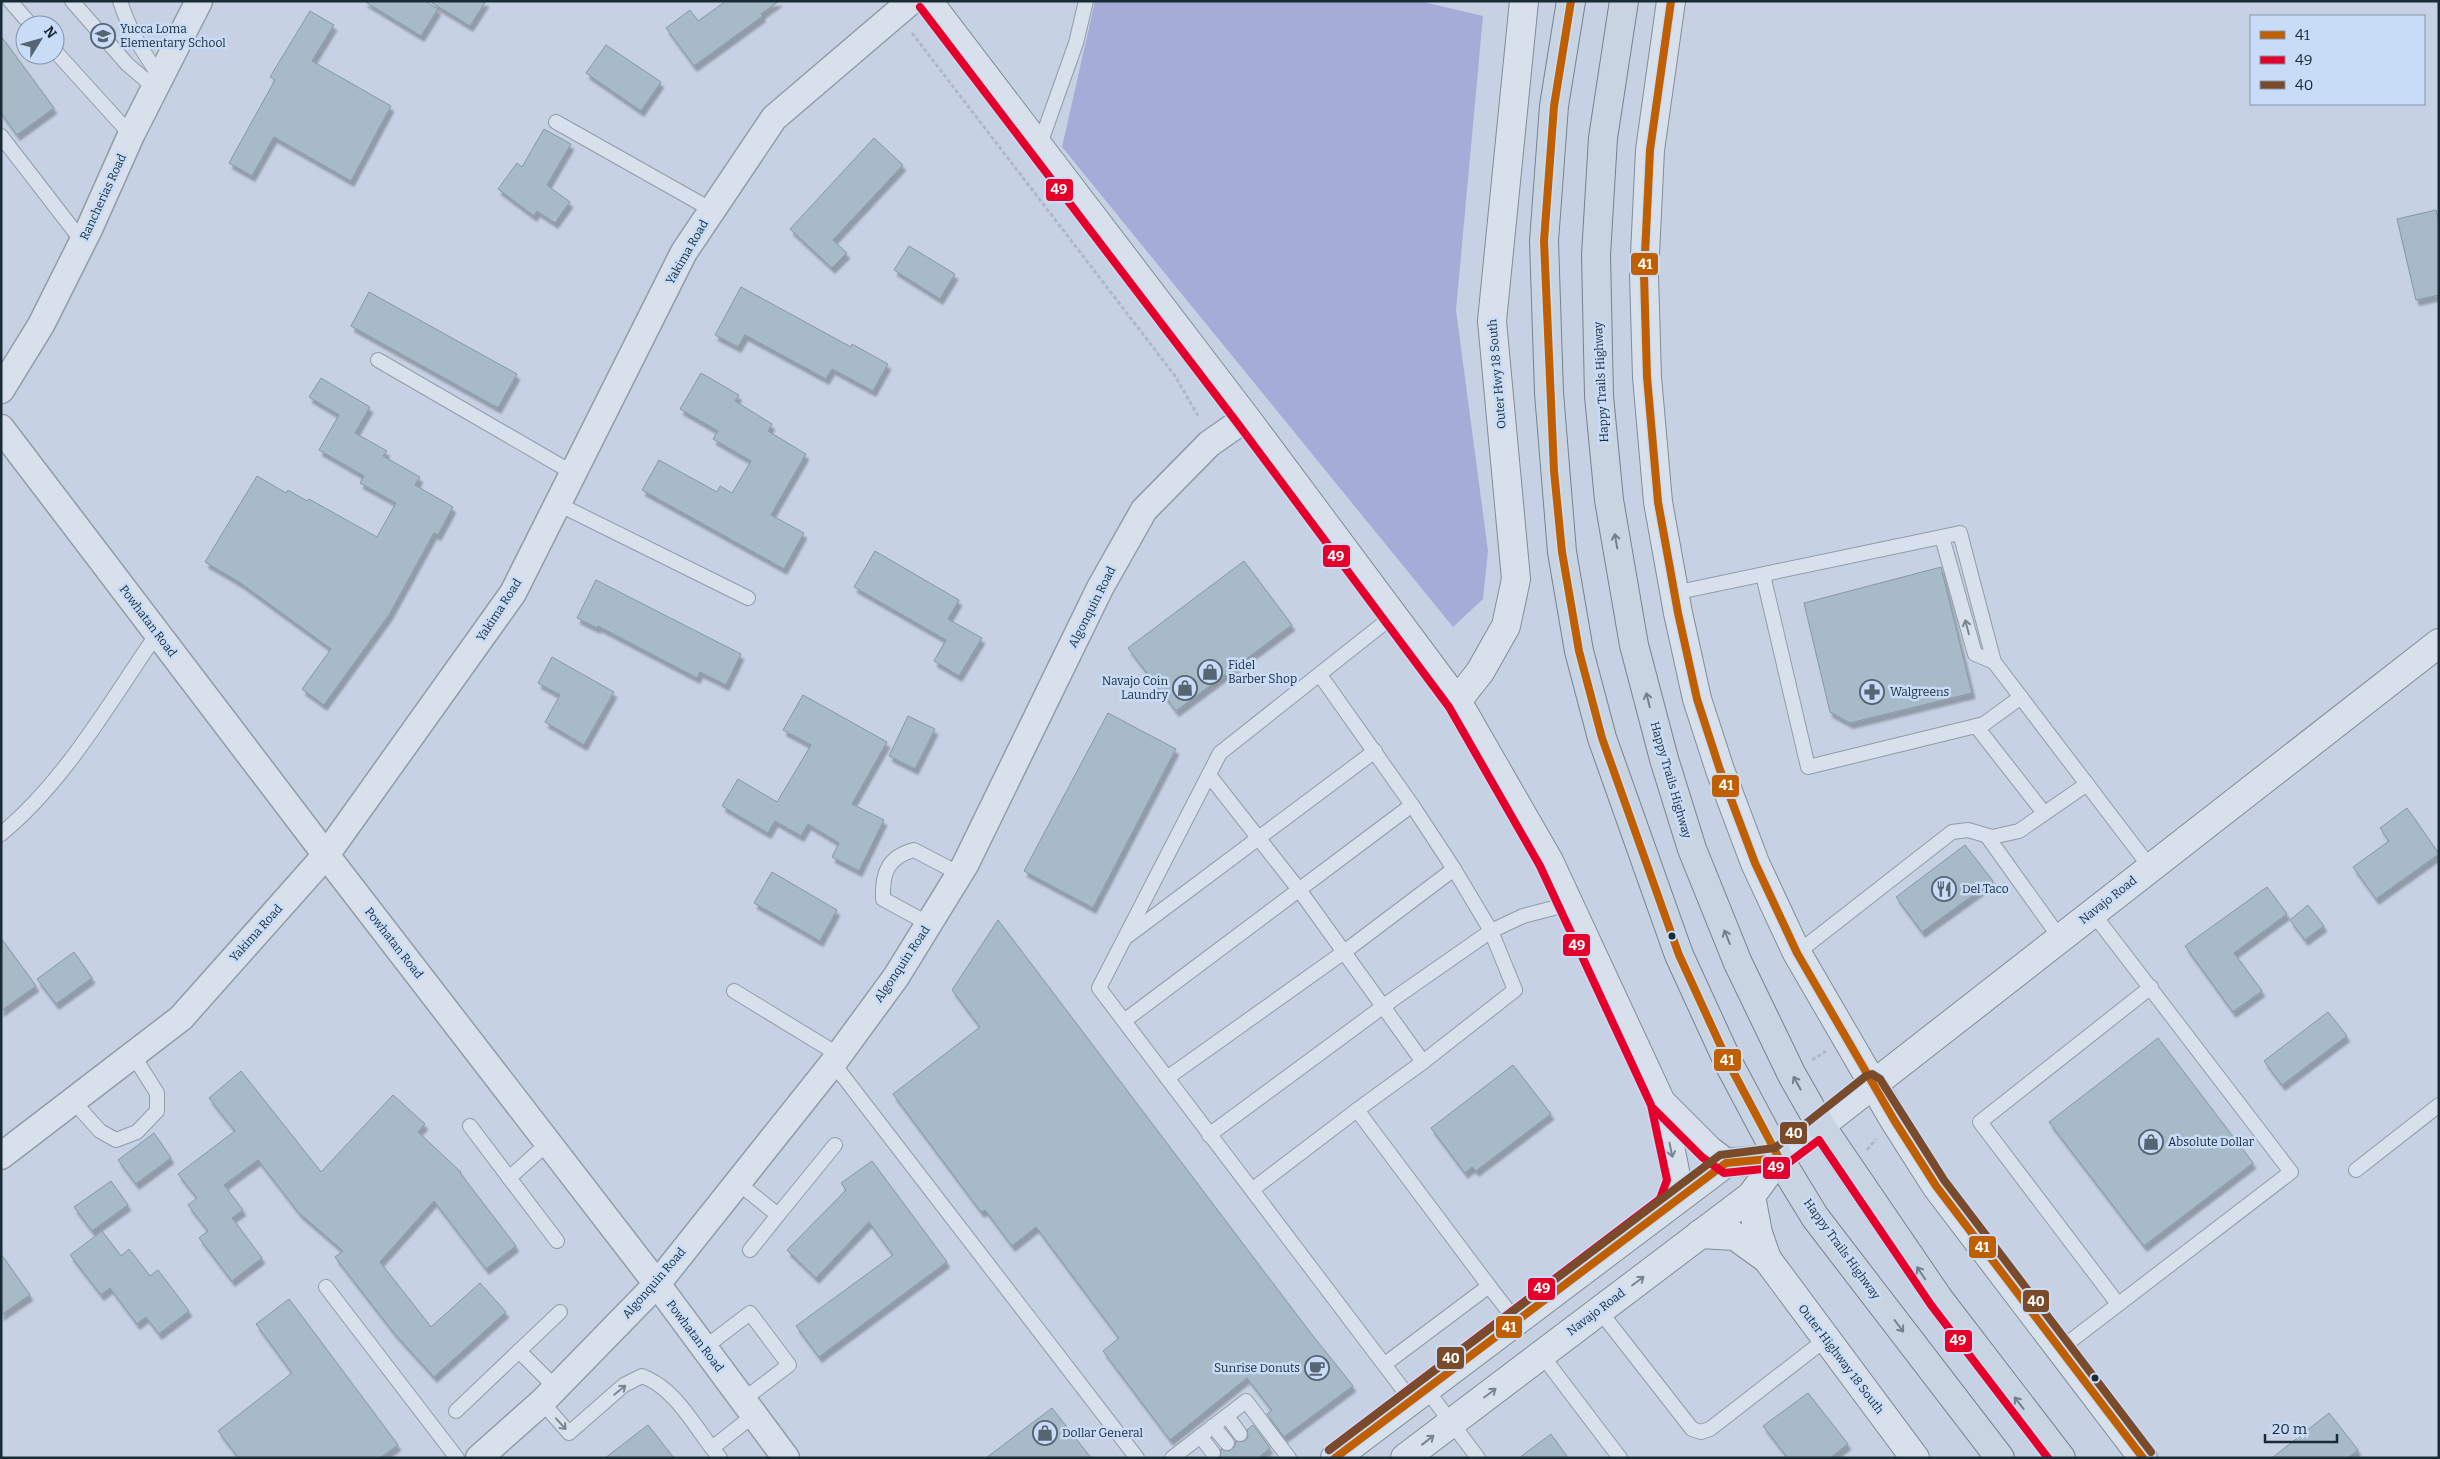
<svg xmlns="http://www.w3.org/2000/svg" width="2440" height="1459" viewBox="0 0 2440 1459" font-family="Bitter,serif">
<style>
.green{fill:#a6acd8}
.building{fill:#a6bac8;stroke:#8697a3;filter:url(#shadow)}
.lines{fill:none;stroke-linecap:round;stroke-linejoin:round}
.lane-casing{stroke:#909ca8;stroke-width:16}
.street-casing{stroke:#909ca8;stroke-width:29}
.secondary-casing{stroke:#808c97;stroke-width:30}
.primary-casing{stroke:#77828d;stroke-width:30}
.path{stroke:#b0b8c3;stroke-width:3;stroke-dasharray:4 2.5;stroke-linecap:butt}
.lane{stroke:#d8e0eb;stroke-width:14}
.street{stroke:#d8e0eb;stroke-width:26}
.secondary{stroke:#d8e0eb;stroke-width:28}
.primary{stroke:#c9d4e3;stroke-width:28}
.bus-1-casing{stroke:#c8dcf8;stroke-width:11}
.bus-2-casing{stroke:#c8dcf8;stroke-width:11}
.bus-3-casing{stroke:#c8dcf8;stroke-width:11}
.bus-1{stroke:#bf5f00;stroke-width:8}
.bus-2{stroke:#e4002b;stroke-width:8}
.bus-3{stroke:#7a4b2a;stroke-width:8}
.oneway{stroke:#71808c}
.oneway2{stroke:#788690}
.bus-dot{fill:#192b35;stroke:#c8dcf8;stroke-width:2}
.labels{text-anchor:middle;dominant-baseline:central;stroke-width:5;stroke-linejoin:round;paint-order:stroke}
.poi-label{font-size:12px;fill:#192b35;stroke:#c8dcf8;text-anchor:start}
.street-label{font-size:12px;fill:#192b35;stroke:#c8dcf8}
.line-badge{stroke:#c8dcf8;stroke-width:2}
.badge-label{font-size:14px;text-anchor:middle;font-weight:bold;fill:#fff}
</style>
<defs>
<filter id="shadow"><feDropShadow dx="3" dy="5.5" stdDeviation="1" flood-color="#0004"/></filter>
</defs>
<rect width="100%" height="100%" fill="#c6d2e4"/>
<path class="green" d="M1095 1H1419L1483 16 1456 310 1488 551 1483 599 1453 627 1062 147Z"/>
<g class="building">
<path d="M364 1H425L438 9 421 36Z"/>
<path d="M429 1H486L470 26Z"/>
<path d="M726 1H779L761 14 763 16 694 66 666 28 690 10 698 21Z"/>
<path d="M310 11 334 25 312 61 391 106 351 181 274 137 252 176 229 163 275 80 270 77Z"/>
<path d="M1 36 54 108 17 135 1 113Z"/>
<path d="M606 45 661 82 641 111 586 73Z"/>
<path d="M544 129 571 144 547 185 570 202 555 223 537 211 534 216 498 189 517 163 522 167Z"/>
<path d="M874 138 903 165 833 240 847 253 832 268 790 229Z"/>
<path d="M2436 210 2439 222V295L2416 300 2397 219Z"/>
<path d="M909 246 955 274 940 299 894 270Z"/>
<path d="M741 287 851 347 852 344 888 364 873 391 832 369 826 379 745 335 738 347 715 335Z"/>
<path d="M369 292 517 374 498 408 351 326Z"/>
<path d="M701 373 739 395 735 401 772 424 768 431 806 454 771 515 804 533 784 569 642 490 659 460 717 492 720 486 732 493 751 461 713 439 718 431 680 409Z"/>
<path d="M321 378 370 407 355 433 387 451 383 456 420 477 415 485 453 507 438 535 434 533 389 615 324 705 302 689 331 649 239 582 205 562 257 476 286 493 288 490 307 501 309 499 377 537 396 503 360 483 364 476 319 450 339 415 309 397Z"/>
<path d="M875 551 959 600 948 619 982 638 959 676 934 661 946 640 854 587Z"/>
<path d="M1244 561 1292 625 1176 711 1128 648Z"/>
<path d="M1941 567 1972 693 1850 723 1830 712 1804 603Z"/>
<path d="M596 580 741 654 726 685 700 672 697 678 598 626 597 628 577 618Z"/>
<path d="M552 657 614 692 584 745 545 722 560 695 538 683Z"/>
<path d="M803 695 887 742 852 804 884 820 859 871 832 857 839 843 808 824 801 836 775 821 768 833 722 806 738 779 777 802 811 745 783 730Z"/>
<path d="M1108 713 1176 749 1093 908 1024 871Z"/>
<path d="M908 716 935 729 915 769 889 756Z"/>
<path d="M2407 808 2439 854 2376 899 2353 867 2389 841 2380 828Z"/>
<path d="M1965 845 1993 881 1922 932 1896 897Z"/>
<path d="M772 872 837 910 820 941 754 903Z"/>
<path d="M2267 887 2287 914 2234 953 2262 991 2233 1012 2185 946Z"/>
<path d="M2308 905 2324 926 2305 940 2290 920Z"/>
<path d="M998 920 1309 1331 1353 1386 1284 1437 1267 1414 1272 1410 1247 1378 1170 1440 1103 1351 1119 1338 1036 1227 1012 1246 985 1210 981 1212 893 1094 980 1027 952 990Z"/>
<path d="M1 938 36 986 1 1011Z"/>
<path d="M74 952 92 978 56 1004 37 979Z"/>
<path d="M2328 1012 2347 1036 2282 1085 2264 1061Z"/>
<path d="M2158 1038 2253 1163 2144 1246 2049 1122Z"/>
<path d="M1513 1065 1551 1114 1476 1171 1472 1167 1465 1173 1431 1128Z"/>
<path d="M241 1071 321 1172 393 1095 425 1124 418 1132 461 1172 460 1173 516 1246 486 1269 434 1201 380 1262 431 1327 480 1283 506 1312 434 1377 394 1333 335 1257 343 1251 299 1213 258 1160 224 1185 243 1210 232 1218 262 1258 232 1281 199 1238 208 1231 188 1205 197 1198 178 1174 235 1131 209 1098Z"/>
<path d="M154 1133 171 1158 136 1184 118 1160Z"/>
<path d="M872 1161 947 1262 819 1357 796 1326 893 1255 869 1222 816 1278 787 1250 846 1190 841 1183Z"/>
<path d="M111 1181 128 1205 92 1231 74 1207Z"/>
<path d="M102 1231 121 1256 129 1249 150 1276 158 1270 189 1311 159 1334 146 1317 137 1324 110 1288 101 1295 70 1255Z"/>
<path d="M1 1254 30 1295 1 1315Z"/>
<path d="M289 1299 398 1445 380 1458H239L218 1431 292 1373 256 1324Z"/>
<path d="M1808 1393 1848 1444 1830 1458H1788L1763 1426Z"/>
<path d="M1052 1408 1091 1458H986Z"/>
<path d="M2329 1413 2358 1450 2348 1458H2272Z"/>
<path d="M648 1425 674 1458H605Z"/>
<path d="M1253 1425 1270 1448 1258 1458H1220L1221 1449 1229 1451 1235 1446 1236 1441H1245L1248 1437 1247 1430Z"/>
<path d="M1551 1434 1568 1458H1519Z"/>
</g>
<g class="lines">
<defs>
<g id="lane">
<path d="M10 1 31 25"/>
<path d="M72 1 127 64 155 88"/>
<path d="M120 1C129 30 143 52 160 77"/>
<path d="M55 51 131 135"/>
<path d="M556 122 712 210"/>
<path d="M1 136 82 241"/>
<path d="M1039 147 1076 43 1086 1"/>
<path d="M378 360 573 473"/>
<path d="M558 504 748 598"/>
<path d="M1942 537 1975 654 1994 662"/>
<path d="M1763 575 1808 767 1984 724 2021 697"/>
<path d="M1674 593 1960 533 1994 662 2150 867"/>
<path d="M1393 616 1220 753 1099 988 1411 1400"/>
<path d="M1320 675 1412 805"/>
<path d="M1976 726 2044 813"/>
<path d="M1209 775 1300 891 1423 1062 1515 990 1491 931 1454 869"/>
<path d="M1 834C63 783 105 710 150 644L159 636"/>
<path d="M1987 836 2060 938"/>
<path d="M929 924 883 899C882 874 887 857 914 850L960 874"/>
<path d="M1129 935 1375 751"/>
<path d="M1797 953 1952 832 1968 830 1992 837 2019 831 2087 784"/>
<path d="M734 991 839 1055"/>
<path d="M1124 1021 1412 805 1454 869 1344 952 1167 1078"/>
<path d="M833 1063 1137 1458"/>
<path d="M73 1101 100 1131 116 1140 137 1132 157 1111V1093L133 1055"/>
<path d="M1357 1110 1423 1062"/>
<path d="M470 1126 557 1241"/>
<path d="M1209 1135 1392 1000 1491 931 1523 916 1569 904"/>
<path d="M2356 1170 2439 1105"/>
<path d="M509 1178 548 1143"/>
<path d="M738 1183 778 1215 835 1145"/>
<path d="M1253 1189 1357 1110 1489 1286 1385 1364"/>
<path d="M750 1250 778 1215"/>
<path d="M1489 1286 1516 1321"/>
<path d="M326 1287 457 1458"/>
<path d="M2118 1304 1980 1122 2151 987"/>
<path d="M1599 1310 1692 1429 1701 1432 1710 1429 1817 1346"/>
<path d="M704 1348 750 1313 789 1365 743 1400"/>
<path d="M2060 1349 2291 1172 2092 912"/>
<path d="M519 1351 556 1388"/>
<path d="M1541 1354 1620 1458"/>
<path d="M1426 1389 1478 1458"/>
<path d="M542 1402 569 1433 624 1385 642 1376C673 1387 692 1422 712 1448L754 1415"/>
<path d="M456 1411 560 1312"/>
<path d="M1227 1416 1240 1434"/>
<path d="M1213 1426 1227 1443"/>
<path d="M1200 1436 1213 1453"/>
<path d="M712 1448 720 1458"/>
<path d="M1172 1458 1246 1401 1289 1458"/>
</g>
<g id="street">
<path d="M1 390 41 325 90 227 131 135 199 1"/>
<path d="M1 428 326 855 657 1284 786 1458"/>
<path d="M1 1156 181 1018 326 855 513 593 684 252 774 118 911 1"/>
<path d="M479 1458 542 1402 657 1284 833 1063 896 977 965 865 1100 588 1144 510 1209 444 1246 418"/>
</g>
<g id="secondary">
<path d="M928 1 1246 418 1457 701 1549 861 1661 1102 1677 1181 1669 1205"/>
<path d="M1671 1 1650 150 1644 275 1647 377 1658 502 1678 613 1697 699 1720 770 1755 863 1797 953 1894 1120 1936 1186 2143 1458"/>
<path d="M1457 701 1480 672 1506 626 1516 579 1492 321 1524 1"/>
<path d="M1661 1102 1709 1150 1726 1163"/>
<path d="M1751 1196 1758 1233 1767 1259"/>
<path d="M1700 1234 1735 1236 1767 1259 1915 1458"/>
<path d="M1335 1458 1726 1163 1779 1158"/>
<path d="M1405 1458 1751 1196 1779 1158 2439 643"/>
</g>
<g id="primary">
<path d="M1571 1 1554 106 1544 241 1549 393 1562 552 1579 651 1602 738 1679 955 1729 1064 1779 1158 1815 1217 2000 1458"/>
<path d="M1624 1 1603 138 1596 255 1599 396 1609 500 1634 645 1664 759 1692 849 1738 963 1792 1075 1821 1126 1939 1299 2061 1458"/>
</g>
</defs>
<use href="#lane" class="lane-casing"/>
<use href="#street" class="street-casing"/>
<use href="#secondary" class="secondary-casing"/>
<use href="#primary" class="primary-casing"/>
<g class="path">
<path d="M912 33 1175 376 1198 416"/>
<path d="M1812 1060 1826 1051"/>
<path d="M1867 1150 1876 1139"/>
</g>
<use href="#lane" class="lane"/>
<use href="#street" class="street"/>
<use href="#secondary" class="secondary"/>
<use href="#primary" class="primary"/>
<defs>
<g id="bus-1">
<path d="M1671 1 1650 150 1644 275 1647 377 1658 502 1678 613 1697 699 1720 770 1755 863 1797 953 1894 1120 1936 1186 2143 1458"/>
<path d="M1335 1458 1726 1163 1779 1158 1729 1064 1679 955 1602 738 1579 651 1562 552 1554 471 1544 241 1554 106 1571 1"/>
</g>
<g id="bus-2">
<path d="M920 7 1238 424 1449 707 1540 866 1651 1105 1667 1180 1660 1199 1329 1450"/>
<path d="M1654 1109 1702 1157 1724 1173 1783 1167 1819 1140 1931 1305 2048 1458"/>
</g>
<path id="bus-3" d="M1329 1450 1720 1155 1775 1148 1866 1076 1872 1074 1880 1079 1944 1180 2151 1452"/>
</defs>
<use href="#bus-1" class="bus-1-casing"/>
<use href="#bus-2" class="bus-2-casing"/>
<use href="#bus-3" class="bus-3-casing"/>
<use href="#bus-1" class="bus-1"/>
<use href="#bus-2" class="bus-2"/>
<use href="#bus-3" class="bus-3"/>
</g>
<defs><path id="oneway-shaft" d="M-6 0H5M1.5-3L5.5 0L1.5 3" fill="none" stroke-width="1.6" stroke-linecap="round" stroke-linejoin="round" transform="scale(1.25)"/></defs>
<g class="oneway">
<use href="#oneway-shaft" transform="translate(1616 541) rotate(-100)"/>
<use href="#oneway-shaft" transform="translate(1648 700) rotate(-104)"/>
<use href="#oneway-shaft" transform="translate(1727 937) rotate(-112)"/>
<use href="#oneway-shaft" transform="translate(1797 1083) rotate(-119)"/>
<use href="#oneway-shaft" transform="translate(1921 1273) rotate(-124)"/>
<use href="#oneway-shaft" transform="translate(1899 1326) rotate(53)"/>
<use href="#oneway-shaft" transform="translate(2019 1403) rotate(-128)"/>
</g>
<g class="oneway2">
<use href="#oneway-shaft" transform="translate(1967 627) rotate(-105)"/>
<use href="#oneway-shaft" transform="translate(1671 1150) rotate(78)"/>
<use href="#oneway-shaft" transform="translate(1638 1281) rotate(-37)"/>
<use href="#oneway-shaft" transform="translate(620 1390) rotate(-39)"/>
<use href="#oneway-shaft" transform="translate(1490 1393) rotate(-37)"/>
<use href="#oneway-shaft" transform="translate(561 1424) rotate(48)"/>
<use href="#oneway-shaft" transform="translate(1428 1440) rotate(-38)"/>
</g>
<defs>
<symbol id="school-ring" viewBox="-11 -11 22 22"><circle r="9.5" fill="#c8dcf8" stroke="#566572" stroke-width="1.5"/><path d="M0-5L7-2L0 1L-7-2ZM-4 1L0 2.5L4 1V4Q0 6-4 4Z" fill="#566572"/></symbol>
<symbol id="shop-ring" viewBox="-11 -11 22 22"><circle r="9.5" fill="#c8dcf8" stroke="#566572" stroke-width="1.5"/><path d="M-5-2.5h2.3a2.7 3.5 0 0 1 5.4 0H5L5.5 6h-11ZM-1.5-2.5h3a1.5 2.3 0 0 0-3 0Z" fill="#566572"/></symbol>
<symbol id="pharmacy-ring" viewBox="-11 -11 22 22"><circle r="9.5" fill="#c8dcf8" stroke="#566572" stroke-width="1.5"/><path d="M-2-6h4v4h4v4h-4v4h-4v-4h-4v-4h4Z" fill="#566572"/></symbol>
<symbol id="restaurant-ring" viewBox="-11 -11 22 22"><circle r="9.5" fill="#c8dcf8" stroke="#566572" stroke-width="1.5"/><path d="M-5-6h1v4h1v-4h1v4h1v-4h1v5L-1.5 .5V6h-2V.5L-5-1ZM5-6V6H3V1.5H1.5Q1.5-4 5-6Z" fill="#566572"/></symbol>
<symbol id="cafe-ring" viewBox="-11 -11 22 22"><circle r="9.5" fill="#c8dcf8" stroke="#566572" stroke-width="1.5"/><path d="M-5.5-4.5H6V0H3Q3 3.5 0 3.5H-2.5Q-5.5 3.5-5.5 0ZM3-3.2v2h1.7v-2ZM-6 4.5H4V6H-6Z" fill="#566572"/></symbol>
</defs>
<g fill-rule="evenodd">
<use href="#school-ring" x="89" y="22" width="28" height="28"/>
<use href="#shop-ring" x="1196" y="658" width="28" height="28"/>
<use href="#shop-ring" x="1171" y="674" width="28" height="28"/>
<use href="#pharmacy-ring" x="1858" y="678" width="28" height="28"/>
<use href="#restaurant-ring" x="1930" y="875" width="28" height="28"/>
<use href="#shop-ring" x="2137" y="1128" width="28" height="28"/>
<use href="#cafe-ring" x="1303" y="1354" width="28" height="28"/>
<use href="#shop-ring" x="1031" y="1419" width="28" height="28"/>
</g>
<g class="bus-dot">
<circle cx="1672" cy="936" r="4.5"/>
<circle cx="2095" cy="1378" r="4.5"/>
</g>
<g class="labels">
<g class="poi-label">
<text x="120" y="29">Yucca Loma<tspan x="120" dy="14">Elementary School</tspan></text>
<text x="1228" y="665">Fidel<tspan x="1228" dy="14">Barber Shop</tspan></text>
<text x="1168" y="681" text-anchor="end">Navajo Coin<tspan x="1168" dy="14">Laundry</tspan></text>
<text x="1890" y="692">Walgreens</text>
<text x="1962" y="889">Del Taco</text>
<text x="2168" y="1142">Absolute Dollar</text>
<text x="1300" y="1368" text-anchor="end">Sunrise Donuts</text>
<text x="1062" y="1433">Dollar General</text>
</g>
<g class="street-label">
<text transform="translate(103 197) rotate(-65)">Rancherias Road</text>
<text transform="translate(687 252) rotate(-60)">Yakima Road</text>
<text transform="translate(1497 374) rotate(-95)">Outer Hwy 18 South</text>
<text transform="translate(1601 382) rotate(-93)">Happy Trails Highway</text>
<text transform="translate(1092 607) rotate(-63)">Algonquin Road</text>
<text transform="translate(499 610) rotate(-57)">Yakima Road</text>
<text transform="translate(148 621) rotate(53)">Powhatan Road</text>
<text transform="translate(1671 780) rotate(74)">Happy Trails Highway</text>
<text transform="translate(2108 900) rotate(-38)">Navajo Road</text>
<text transform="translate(256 933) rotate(-48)">Yakima Road</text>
<text transform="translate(394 943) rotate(52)">Powhatan Road</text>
<text transform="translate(902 964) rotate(-56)">Algonquin Road</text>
<text transform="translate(1842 1249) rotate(54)">Happy Trails Highway</text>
<text transform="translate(654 1283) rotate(-49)">Algonquin Road</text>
<text transform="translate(1596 1312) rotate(-37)">Navajo Road</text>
<text transform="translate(695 1336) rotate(53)">Powhatan Road</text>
<text transform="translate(1841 1359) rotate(53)">Outer Highway 18 South</text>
</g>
</g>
<g class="line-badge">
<rect x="1045" y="178" width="29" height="24" rx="5" fill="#e4002b"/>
<rect x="1630" y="252" width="29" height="24" rx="5" fill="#bf5f00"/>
<rect x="1322" y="544" width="29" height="24" rx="5" fill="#e4002b"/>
<rect x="1711" y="774" width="29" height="24" rx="5" fill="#bf5f00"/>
<rect x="1562" y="933" width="29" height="24" rx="5" fill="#e4002b"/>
<rect x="1713" y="1048" width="29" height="24" rx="5" fill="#bf5f00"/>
<rect x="1779" y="1121" width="29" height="24" rx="5" fill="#7a4b2a"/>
<rect x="1762" y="1156" width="29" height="24" rx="5" fill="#e4002b"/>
<rect x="1968" y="1235" width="29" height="24" rx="5" fill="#bf5f00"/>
<rect x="1527" y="1277" width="29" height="24" rx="5" fill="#e4002b"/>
<rect x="2022" y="1289" width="28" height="24" rx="5" fill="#7a4b2a"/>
<rect x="1495" y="1315" width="28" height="24" rx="5" fill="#bf5f00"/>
<rect x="1944" y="1329" width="29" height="24" rx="5" fill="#e4002b"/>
<rect x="1436" y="1346" width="29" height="24" rx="5" fill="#7a4b2a"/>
</g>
<g class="badge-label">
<text x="1059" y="194">49</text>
<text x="1645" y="269">41</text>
<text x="1336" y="561">49</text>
<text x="1726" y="790">41</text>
<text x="1577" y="950">49</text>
<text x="1727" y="1065">41</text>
<text x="1794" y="1138">40</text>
<text x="1776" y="1172">49</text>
<text x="1982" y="1252">41</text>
<text x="1542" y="1293">49</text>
<text x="2036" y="1306">40</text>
<text x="1509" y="1332">41</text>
<text x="1958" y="1345">49</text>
<text x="1451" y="1363">40</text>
</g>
<rect width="2440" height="1459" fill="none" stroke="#192b35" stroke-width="5"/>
<rect x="2250" y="15" width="175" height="90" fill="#c8dcf8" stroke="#8295aa"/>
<rect x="2260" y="31" width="25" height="8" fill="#bf5f00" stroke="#8295aa"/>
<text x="2295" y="40" font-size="15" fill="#192b35">41</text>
<rect x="2260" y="56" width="25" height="8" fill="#e4002b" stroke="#8295aa"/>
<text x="2295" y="65" font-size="15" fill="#192b35">49</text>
<rect x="2260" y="81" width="25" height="8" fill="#7a4b2a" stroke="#8295aa"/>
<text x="2295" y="90" font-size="15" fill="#192b35">40</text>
<g transform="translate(40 40) rotate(53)"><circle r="24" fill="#c8dcf8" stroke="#8295aa"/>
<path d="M0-4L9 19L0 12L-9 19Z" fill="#566572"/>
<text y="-8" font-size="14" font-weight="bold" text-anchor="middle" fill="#192b35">N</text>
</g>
<path d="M2265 1434v8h72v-8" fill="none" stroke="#192b35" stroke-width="2.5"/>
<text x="2272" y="1434" font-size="15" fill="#192b35" stroke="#c8dcf8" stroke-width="4" paint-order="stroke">20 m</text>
</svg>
